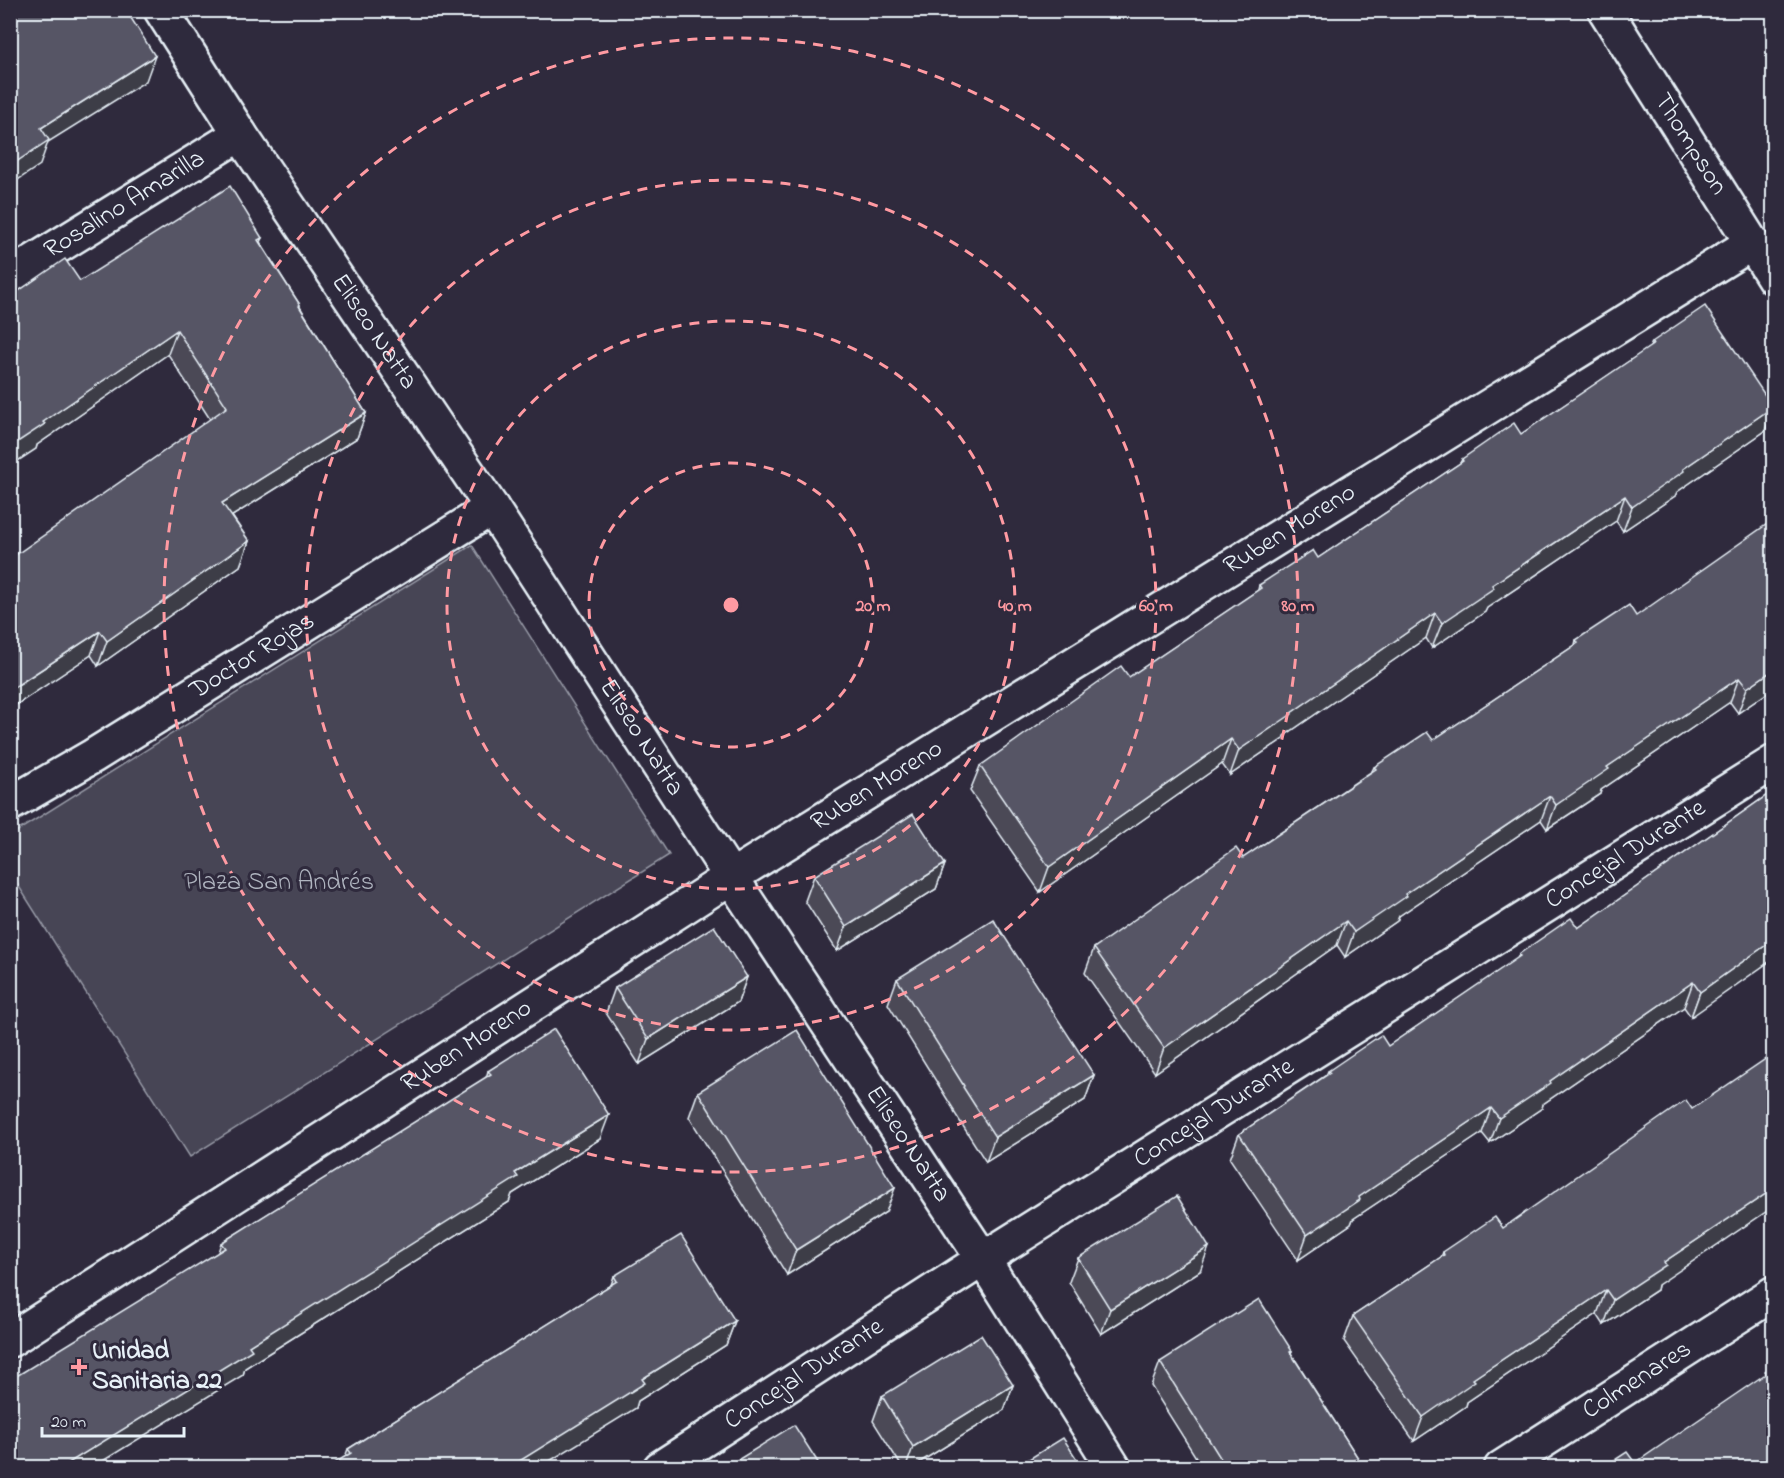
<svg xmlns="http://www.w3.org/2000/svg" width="1784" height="1478" viewBox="0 0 1784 1478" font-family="'Indie Flower',sans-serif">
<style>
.green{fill:#464455;stroke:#979aa6;stroke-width:1.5}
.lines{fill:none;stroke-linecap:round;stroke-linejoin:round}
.minor-casing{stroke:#e8f1f8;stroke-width:38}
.minor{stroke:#2f2a3d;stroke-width:33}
.wall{fill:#4b4957;stroke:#e8f1f8;stroke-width:1.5}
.shaded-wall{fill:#3d3c47;stroke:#e8f1f8;stroke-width:1.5}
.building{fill:#575565;stroke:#e8f1f8;stroke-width:1.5}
.ring{fill:none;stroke:#ff9aa2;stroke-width:3;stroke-dasharray:10 8}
.poi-dot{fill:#ff9aa2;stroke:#2f2a3d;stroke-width:2}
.labels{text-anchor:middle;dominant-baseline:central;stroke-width:6;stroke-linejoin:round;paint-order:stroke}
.street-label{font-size:26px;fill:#e8f1f8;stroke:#2f2a3d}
.park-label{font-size:26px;fill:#afb4bf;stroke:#2f2a3d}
.poi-label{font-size:26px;font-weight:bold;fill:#e8f1f8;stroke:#2f2a3d;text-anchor:start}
.centre{fill:#ff9aa2;stroke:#2f2a3d;stroke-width:3}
.ring-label{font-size:18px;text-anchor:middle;font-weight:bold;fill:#ff9aa2;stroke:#2f2a3d;stroke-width:6;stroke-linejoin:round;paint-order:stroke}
</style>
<rect width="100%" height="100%" fill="#2f2a3d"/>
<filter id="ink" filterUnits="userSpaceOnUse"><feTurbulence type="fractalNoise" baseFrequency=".0167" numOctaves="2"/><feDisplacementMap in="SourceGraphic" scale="12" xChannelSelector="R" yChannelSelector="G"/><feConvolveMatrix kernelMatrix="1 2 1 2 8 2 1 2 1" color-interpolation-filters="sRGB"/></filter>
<g filter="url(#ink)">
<path class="green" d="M472 545 669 855 190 1157 11 874V835Z"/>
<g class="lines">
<defs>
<g id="minor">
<path id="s1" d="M161 10 240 134 492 508 731 877 983 1259 1114 1468"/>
<path id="s2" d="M1605 10 1774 278"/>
<path id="s3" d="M10 276 240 134"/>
<path id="s4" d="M10 804 93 756 492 508"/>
<path id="s5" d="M10 1340 731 877 1752 243"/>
<path id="s6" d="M660 1468 983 1259 1774 762"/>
<path id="s7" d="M1501 1468 1774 1293"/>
</g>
</defs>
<use href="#minor" class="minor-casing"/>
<use href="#minor" class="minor"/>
</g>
<g class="wall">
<path d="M262 238 260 242 300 305V307L366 413 357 438 232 516 249 541 240 566 98 666 91 655 10 709 210 419 168 354 37 445 36 449 80 281Z"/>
<path d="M1652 342 1765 431 1677 492 1675 496 1623 531 1616 521 1487 608 1485 612 1432 648 1426 638 1284 736 1283 739 1230 775 1222 764 1040 892 970 791 980 766 1129 677 1258 590 1259 585 1318 558 1460 463 1462 459 1521 434 1650 347Z"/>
<path d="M1636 616 1773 689 1738 713 1730 702 1601 790 1600 794 1547 829 1541 820 1399 916 1397 921 1345 957 1337 945 1155 1073 1085 973 1094 948 1243 858 1372 771 1374 767 1433 740 1575 645 1576 640Z"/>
<path d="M1773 791 1691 1017 1684 1007 1543 1104 1542 1108 1490 1143 1482 1133 1353 1219 1351 1224 1298 1260 1230 1159 1239 1134 1326 1075 1328 1071 1388 1046 1517 959 1519 954 1578 928Z"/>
<path d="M945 864 936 889 837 951 805 901 814 876Z"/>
<path d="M747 977 738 1002 639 1064 606 1013 615 988Z"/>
<path d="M897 979 1094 1075 1085 1100 986 1162 954 1112V1110L888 1004Z"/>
<path d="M488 1071 600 1139 512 1194 509 1202 245 1368 243 1375 218 1252 221 1243 486 1078Z"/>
<path d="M698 1092 886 1212 787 1275 689 1117Z"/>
<path d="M1503 1228 1658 1285 1657 1290 1604 1325 1597 1314 1467 1402 1466 1406 1414 1441 1344 1341 1353 1316 1441 1257 1443 1252Z"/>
<path d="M1078 1258 1200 1271 1101 1334 1069 1282Z"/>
<path d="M614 1276 735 1321 726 1345 638 1401 636 1408 345 1457 348 1449 611 1285Z"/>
<path d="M1292 1351 1291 1353 1358 1458 1354 1467H1202L1151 1386 1160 1362Z"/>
<path d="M1013 1385 1004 1410 912 1467H902L873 1421 882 1396Z"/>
</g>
<g class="shaded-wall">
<path d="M155 56 146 81 48 142 40 165 10 185V166L41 128Z"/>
<path d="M177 330 168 354 37 445 36 449 10 466V447L43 422Z"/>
<path d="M1773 407 1765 431 1677 492 1675 496 1623 531 1632 507 1683 469Z"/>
<path d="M366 413 357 438 213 528 222 503Z"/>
<path d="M1625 496 1616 521 1487 608 1485 612 1432 648 1442 623 1492 585Z"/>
<path d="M249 541 240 566 98 666 107 641Z"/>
<path d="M1435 613 1426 638 1284 736 1283 739 1230 775 1239 750 1291 713Z"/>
<path d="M100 631 91 655 10 709V690Z"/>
<path d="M1773 670V689L1738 713 1747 688Z"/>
<path d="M1739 678 1730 702 1601 790 1600 794 1547 829 1556 805 1607 767Z"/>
<path d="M1231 739 1222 764 1040 892 1049 867Z"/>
<path d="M1550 796 1541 820 1399 916 1397 921 1345 957 1354 932 1405 894Z"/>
<path d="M945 864 936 889 837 951 846 927Z"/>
<path d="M1346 921 1337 945 1155 1073 1164 1048Z"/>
<path d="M1773 940V959L1691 1017 1700 992Z"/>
<path d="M747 977 738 1002 639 1064 648 1039Z"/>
<path d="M1693 982 1684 1007 1543 1104 1542 1108 1490 1143 1499 1118 1550 1081Z"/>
<path d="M1094 1075 1085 1100 986 1162 995 1137Z"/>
<path d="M1491 1108 1482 1133 1353 1219 1351 1224 1298 1260 1307 1235 1359 1197Z"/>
<path d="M609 1115 600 1139 512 1194 509 1202 245 1368 243 1375 93 1467H62L515 1173Z"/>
<path d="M895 1188 886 1212 787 1275 796 1250Z"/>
<path d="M1773 1189V1207L1658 1285 1657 1290 1604 1325 1613 1300 1664 1262Z"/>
<path d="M1209 1247 1200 1271 1101 1334 1110 1309Z"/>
<path d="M1606 1290 1597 1314 1467 1402 1466 1406 1414 1441 1423 1417 1473 1379Z"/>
<path d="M735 1321 726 1345 638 1401 636 1408 540 1467H510L642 1379Z"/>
<path d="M1013 1385 1004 1410 912 1467H906L913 1447Z"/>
<path d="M1358 1458 1354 1467H1342Z"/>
</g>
<g class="building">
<path d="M10 10H126L155 56 41 128 49 140 10 166Z"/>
<path d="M230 186 262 238 258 240 300 305 299 306 366 413 222 503 249 541 107 641 100 631 10 690V559L227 407 177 330 43 422 45 424 10 447V297L65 259 80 281Z"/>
<path d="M1705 306 1773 407 1683 469 1684 471 1632 507 1625 496 1492 585 1494 588 1442 623 1435 613 1291 713 1292 714 1239 750 1231 739 1049 867 980 766 1121 666 1129 677 1261 588 1259 585 1313 550 1318 558 1463 461 1462 459 1514 423 1521 434 1654 344 1652 342Z"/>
<path d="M1773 520V670L1747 688 1739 678 1607 767 1609 769 1556 805 1550 796 1405 894 1407 896 1354 932 1346 921 1164 1048 1094 948 1236 848 1243 858 1376 769 1374 767 1427 732 1433 740 1578 643 1576 640 1629 605 1636 616Z"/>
<path d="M1773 791V940L1700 992 1693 982 1550 1081 1551 1083 1499 1118 1491 1108 1359 1197 1360 1200 1307 1235 1239 1134 1330 1073 1328 1071 1381 1035 1388 1046 1520 956 1519 954 1571 918 1578 928Z"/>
<path d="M913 814 945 864 846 927 814 876Z"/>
<path d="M993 919 1094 1075 995 1137 963 1087 964 1086 897 979Z"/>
<path d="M714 926 747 977 648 1039 615 988Z"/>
<path d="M554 1029 609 1115 515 1173 518 1177 249 1346 252 1350 62 1467H10V1380L225 1248 221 1243 491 1074 488 1071Z"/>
<path d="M797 1030 895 1188 796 1250 698 1092Z"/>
<path d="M1773 1054V1189L1664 1262 1666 1265 1613 1300 1606 1290 1473 1379 1475 1381 1423 1417 1353 1316 1444 1255 1443 1252 1495 1217 1503 1228 1686 1100 1692 1109Z"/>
<path d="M1177 1196 1209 1247 1110 1309 1078 1258Z"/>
<path d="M681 1235 735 1321 642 1379 645 1383 510 1467H328L351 1453 348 1449 617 1281 614 1276Z"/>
<path d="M1259 1299 1292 1351 1290 1352 1358 1458 1342 1467H1226L1160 1362Z"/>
<path d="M981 1335 1013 1385 913 1447 882 1396Z"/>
<path d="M1773 1365V1467H1604L1627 1452 1635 1463 1767 1373 1765 1371Z"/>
<path d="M794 1425 821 1467H729L728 1466Z"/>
<path d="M1063 1438 1082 1467H1016Z"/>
</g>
</g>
<g class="ring">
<circle cx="731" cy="605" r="142"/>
<circle cx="731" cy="605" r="284"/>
<circle cx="731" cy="605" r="425"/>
<circle cx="731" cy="605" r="567"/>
</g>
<path class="poi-dot" d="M76 1358h6v6h6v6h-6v6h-6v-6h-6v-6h6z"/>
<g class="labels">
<g class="street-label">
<text stroke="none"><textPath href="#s2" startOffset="159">Thompson</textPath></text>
<text stroke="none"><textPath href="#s3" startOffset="135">Rosalino Amarilla</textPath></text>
<text stroke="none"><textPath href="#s1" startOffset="386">Eliseo Natta</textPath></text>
<text stroke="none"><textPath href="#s5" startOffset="1515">Ruben Moreno</textPath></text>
<text stroke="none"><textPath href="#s4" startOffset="284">Doctor Rojas</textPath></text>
<text stroke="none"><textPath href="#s1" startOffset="872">Eliseo Natta</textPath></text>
<text stroke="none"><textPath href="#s5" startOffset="1029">Ruben Moreno</textPath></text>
<text stroke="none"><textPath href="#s6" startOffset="1144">Concejal Durante</textPath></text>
<text stroke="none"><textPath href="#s5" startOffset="543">Ruben Moreno</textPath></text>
<text stroke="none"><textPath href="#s6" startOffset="658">Concejal Durante</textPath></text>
<text stroke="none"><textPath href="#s1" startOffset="1358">Eliseo Natta</textPath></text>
<text stroke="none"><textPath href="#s6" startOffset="172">Concejal Durante</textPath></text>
<text stroke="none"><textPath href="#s7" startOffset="162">Colmenares</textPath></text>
</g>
<g class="park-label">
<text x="279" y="883">Plaza San Andrés</text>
</g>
<g class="poi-label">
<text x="92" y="1352">Unidad<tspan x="92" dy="30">Sanitaria 22</tspan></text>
</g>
</g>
<circle cx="731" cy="605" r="9" class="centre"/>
<g class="ring-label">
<text x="873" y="611">20 m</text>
<text x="1015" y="611">40 m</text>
<text x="1156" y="611">60 m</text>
<text x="1298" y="611">80 m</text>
</g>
<rect width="1784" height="1478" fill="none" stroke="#2f2a3d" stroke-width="36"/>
<rect x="18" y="18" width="1748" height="1442" fill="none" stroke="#e8f1f8" stroke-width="2" filter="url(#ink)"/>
<path d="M42 1427v9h142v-9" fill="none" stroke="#e8f1f8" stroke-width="3"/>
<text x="51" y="1427" font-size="18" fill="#e8f1f8" stroke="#2f2a3d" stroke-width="4.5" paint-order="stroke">20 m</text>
</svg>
